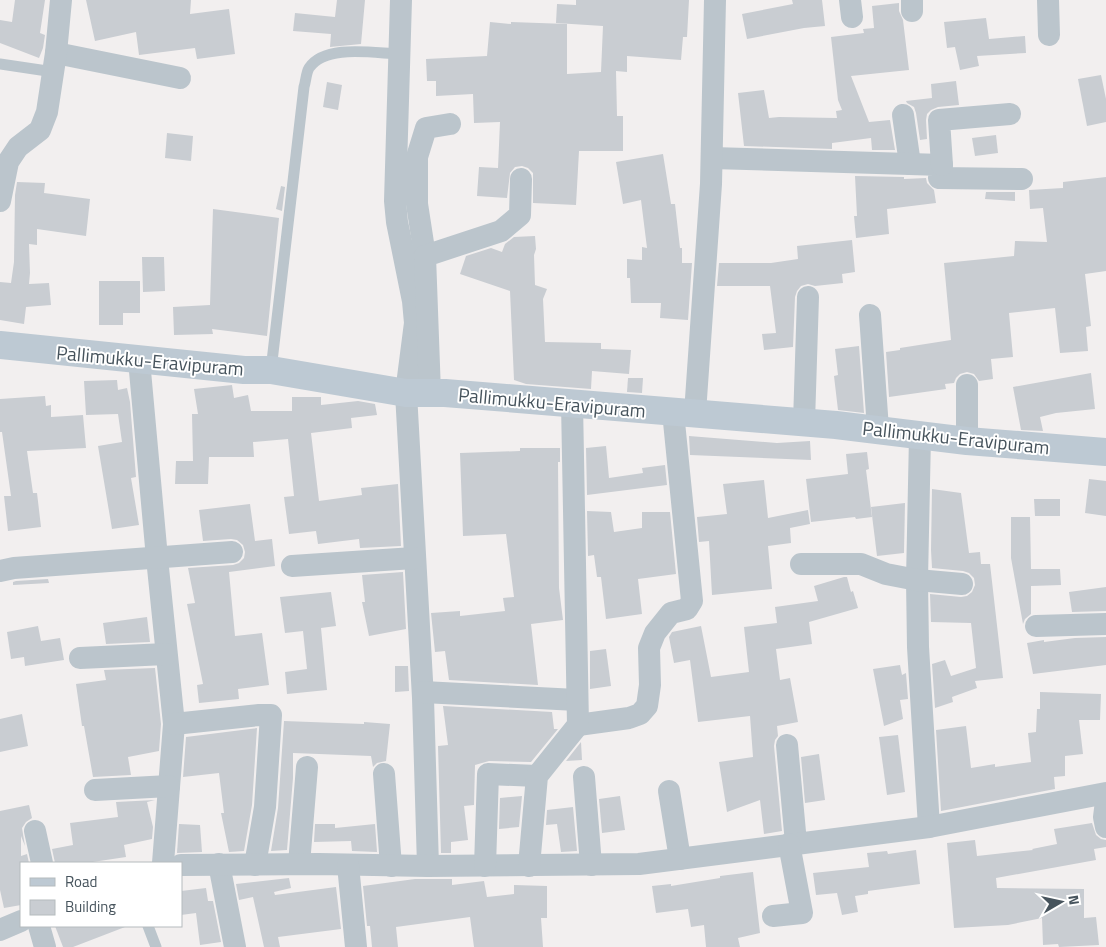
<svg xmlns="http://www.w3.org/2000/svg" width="1106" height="947" viewBox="0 0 1106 947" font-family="'Titillium Web',sans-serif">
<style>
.building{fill:#c9cdd2}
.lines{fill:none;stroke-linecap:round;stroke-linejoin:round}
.service{stroke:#bbc5cc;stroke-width:11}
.minor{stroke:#bbc5cc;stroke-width:22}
.secondary{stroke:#bdc9d3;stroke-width:28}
.labels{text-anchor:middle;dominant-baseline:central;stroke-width:4;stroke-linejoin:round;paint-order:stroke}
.street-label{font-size:19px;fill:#47545d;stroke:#fff}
</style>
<rect width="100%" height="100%" fill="#f2efef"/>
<g class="building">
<path d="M15 0H45L40 33 45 35 43 48 39 58 0 43V20L12 22Z"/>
<path d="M86 0H191L190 14 229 9 235 54 197 59 195 48 139 55 136 32 95 41Z"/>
<path d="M337 0H365L361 44 330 47 331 34 293 31 295 13 335 17Z"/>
<path d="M576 0H689L687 37H683L681 60 627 56V72L616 71 617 116H623V151H579L576 205 533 203V173L528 168 522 166 515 167 510 173 507 198 477 196 479 167 498 168 500 122 474 123 473 94 436 96V81H427L426 59 487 56 490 22 511 24V22L567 24V74L601 72 603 26 556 23 557 4 576 5Z"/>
<path d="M792 0H822L825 26 804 28 747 39 742 14 793 4Z"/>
<path d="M899 3V11L903 20 909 70 851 76 869 122 890 120 895 150H872L871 138 832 143V149L744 146 738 93 764 90 769 118 779 117 837 118 836 111 842 110 838 100 831 37 864 33 863 29 874 28 872 6Z"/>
<path d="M986 18 989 39 1025 36 1026 53 977 56 979 66 960 70 955 47 947 48 944 22Z"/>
<path d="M1101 75 1106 99V122L1087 126 1078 79Z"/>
<path d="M956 81 959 105 938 107 931 110 927 114 926 120 927 139 920 140 916 113 914 107 907 103 906 101 932 98 931 84Z"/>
<path d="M327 82 342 85 338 110 323 107Z"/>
<path d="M167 133 193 136 191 161 165 158Z"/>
<path d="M996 135 998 153 975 156 972 138Z"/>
<path d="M663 154 671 204H675L680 248H682V263H692L688 320 660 318 661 303H631L630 278H627V259L642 260V247L647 248 641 200 623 204 616 162Z"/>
<path d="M855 176 904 177V179L926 178 927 183 934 190 936 203 887 209 889 234 856 238 854 216H857Z"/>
<path d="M1106 177V271L1085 274 1091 326 1086 327 1088 351 1060 353 1055 308 1009 313 1013 357 991 359 993 379 979 381 974 374 967 372 960 374 956 378 954 383 945 384 946 389 889 397 886 352 900 350V348L951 340 944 263 1014 256 1015 241 1047 242 1043 208 1030 209 1029 190 1063 188V182Z"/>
<path d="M17 182 45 183 44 193 90 199 86 236 37 229V245L29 244 30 273 29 284 49 283 51 305 26 307 24 324 0 320V282L11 283 14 262 15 195Z"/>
<path d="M281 186 285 187 282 211 276 209Z"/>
<path d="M986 192H1015V201L985 199Z"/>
<path d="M213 209 279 218 267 336 212 329 213 334 174 335 173 307 210 305Z"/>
<path d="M535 236 536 249 534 255 535 285 547 289 543 299 545 342 601 343V349L631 350 629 374 592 371 591 389 526 384 514 380 510 291 460 274 466 256 491 248 502 252 505 244 514 237Z"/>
<path d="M852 240 855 272 842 274 843 283 815 286 808 284 801 286 797 291 795 297 793 347 764 350 762 334 776 333 770 286H717L719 263H771L798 259 797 246Z"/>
<path d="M142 257H164L165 291 143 292Z"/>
<path d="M99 281H140V313H123V325H99Z"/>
<path d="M859 346 864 413 838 410 834 376 838 375 835 349Z"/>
<path d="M1091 373 1095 409 1056 413 1040 417 1043 431 1021 430 1013 387Z"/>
<path d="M628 378H643L642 393 627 392Z"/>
<path d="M117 380 118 390 127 388 130 402 136 477 131 478 139 525 112 529 98 446 122 442 118 414 86 415 84 381Z"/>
<path d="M232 385 234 398 248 395 251 411H292V397H321V405L358 401 375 404 377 415 351 418 352 428 311 433 319 501 362 495 361 488 398 484 401 546 360 548 359 539 318 544 316 531 289 534 284 497 294 496 288 439 253 442 254 457H209L208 484H175L176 461H193L192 414H198L194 389Z"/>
<path d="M45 396 46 406 51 405V417L83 415 86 448 27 451 33 493H37L41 527 8 531 4 496H11L2 432H0V399Z"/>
<path d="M689 436 777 443 810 441 811 460 690 455Z"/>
<path d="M606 446 609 478 643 473 642 468 665 465 667 485 587 495 586 448Z"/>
<path d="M520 448H560V462H558L559 588 563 620 531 624 538 685 449 680 445 651 435 652 431 613 460 611V616L505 611 503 598 514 597 506 534 463 536 460 453 520 451Z"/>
<path d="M867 452 869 469 866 470 872 517 856 519 855 517 811 522 806 479 848 474 846 454Z"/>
<path d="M1089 479 1106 481V516L1085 513Z"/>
<path d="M764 480 768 518 808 510 810 524 790 528 791 543 768 546 772 589 712 595 709 541 699 542 697 517 727 514 723 484Z"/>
<path d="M932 489 961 493 969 553 980 552 981 564H990L1003 678 975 681 977 688 952 697 953 702 935 708 932 664 945 660 951 676 976 668 971 623 931 622 930 594 961 597 967 596 972 592 975 585 974 578 969 573 963 571 932 568 931 550Z"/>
<path d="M1034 499H1060V516H1035Z"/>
<path d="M905 503 904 553 877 556 871 507Z"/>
<path d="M250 504 255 541 272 539 275 566 229 572 235 636 262 633 269 685 238 689 239 699 199 703 197 685 203 684 187 604 195 603 188 568 233 565 239 563 244 558 245 552 243 545 237 540 231 539 203 541 199 510Z"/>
<path d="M587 511 611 512 614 532 642 528V512H670L676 574 638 579 642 614 606 619 601 577H597L594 555 588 556Z"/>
<path d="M1011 517H1030L1031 569H1060L1061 585 1031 586V614L1025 619 1023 624 1011 558Z"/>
<path d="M403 572 406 629 369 636 362 602H365L362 575Z"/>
<path d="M844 577H847L851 592 853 591 858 608 809 622 812 644 776 649 780 680 790 678 798 722 777 726 778 736 775 740 774 746 782 831 764 834 760 800 727 812 719 762 753 757 750 716 698 722 690 660 674 663 669 637 672 632 701 626 711 677 749 672 744 627 777 623 775 607 818 601 814 586Z"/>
<path d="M48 579 49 583 13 585V582L16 581Z"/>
<path d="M1106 587V611L1072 612 1069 592Z"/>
<path d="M331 592 336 626 321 628 327 690 287 694 285 672 307 669 303 631 285 633 280 597Z"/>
<path d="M147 617 150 642 106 644 103 623Z"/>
<path d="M38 626 41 641 60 638 64 660 25 666 24 657 11 659 7 632Z"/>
<path d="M1106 637V665L1033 674 1027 643 1044 640V642L1075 638Z"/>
<path d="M606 649 611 686 590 689V651Z"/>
<path d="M900 665 902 675 906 673 908 699 900 700 903 719 884 726 873 669Z"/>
<path d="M395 666H408L409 691 395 692Z"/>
<path d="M155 668 161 724 159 751 128 757 131 775 93 777 84 726H82L76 684 106 680 104 670Z"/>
<path d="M1040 692 1101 694 1100 720H1079L1083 754 1065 756V776L1054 777 1055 789 941 811 936 730 966 726 971 768 995 764V767L1031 762 1028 733 1036 732 1037 709H1040Z"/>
<path d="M443 706 552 712 554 729H558L531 762 489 761 475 765 474 805 464 806 468 840 451 842V853H441L438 746 448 745Z"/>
<path d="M22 714 28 746 0 752V719Z"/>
<path d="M284 721 364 724V722L390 724 386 761 377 763 373 767 371 756 293 753V778L287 850 271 851 278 808Z"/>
<path d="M257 728 252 805 244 851 229 852 221 813H224L219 773 183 777 186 737Z"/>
<path d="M898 735 905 792 887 795 879 737Z"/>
<path d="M581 742 582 760 566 761Z"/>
<path d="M819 754 825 800 805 803 801 757Z"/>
<path d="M522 796 519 827 499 829 500 798Z"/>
<path d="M620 796 625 830 602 833 599 799Z"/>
<path d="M155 800 147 802 153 827 152 839 124 845 126 857 86 863H55L52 849 73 845 70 823 118 817 116 802Z"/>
<path d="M29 805 32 818 26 822 22 828 25 846 21 836V856L27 854 29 863H21V905L4 908 0 890V811Z"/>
<path d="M573 807 577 851 561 852 557 824 546 825 547 810Z"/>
<path d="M1092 823 1096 835 1101 839 1106 840V847L1094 849 1096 860 996 878 997 888 1084 889V918L1096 917 1099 945 1059 947 1058 944 1043 945 1042 918 1008 925 954 928 947 843 975 840 977 856 1033 850 1032 849 1057 844 1054 829Z"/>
<path d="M179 824 200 825 202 852 177 853Z"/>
<path d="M315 824H335V828L375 824 377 852 352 851 351 841 314 842Z"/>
<path d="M916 850 920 884 868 891V894L855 896 858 912 842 915 837 893 816 895 813 873 869 867 867 853 887 851 888 854Z"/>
<path d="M753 872 760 933 738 938 740 947H706L704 925 691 927 688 909 656 913 652 886 671 884V886L720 878V876Z"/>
<path d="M289 878 291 888 274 892 275 895 336 887 341 929 278 937 280 947H264L253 897 239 900 236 884Z"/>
<path d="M415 879H452V885L484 881 487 897 514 894V885L547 886V918H541L543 947H474L470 917 396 927 398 947H372L370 926H367L363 886Z"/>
<path d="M206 888 208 901H213L221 942 200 945 196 913 181 915V891Z"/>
<path d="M55 926H124L125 927 73 947H63Z"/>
</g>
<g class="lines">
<g class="service">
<path d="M0 64 54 72"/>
<path d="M271 370 304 87C306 81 306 73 309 68 325 44 373 53 398 54"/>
<path d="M148 926 156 947"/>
</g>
<g class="minor">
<path d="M401 0 395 201 397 222 413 301 415 323 406 393 423 698 428 866"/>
<path d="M850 0 852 17"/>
<path d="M912 0V11"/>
<path d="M1048 0 1049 35"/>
<path d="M56 53 180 78"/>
<path d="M903 115 910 164"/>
<path d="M712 158 942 165 939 178 1022 179"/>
<path d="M942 165 939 120 1010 114"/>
<path d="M0 201 8 162 18 147 40 130 47 112 56 53 61 0"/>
<path d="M425 256 417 204V157L426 128 450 124"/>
<path d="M870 315 878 429"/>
<path d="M139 360 157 558 174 724 163 863"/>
<path d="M967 385V441"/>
<path d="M430 393 425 256 501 231 520 215 521 179"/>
<path d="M695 413 711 184 715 0"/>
<path d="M804 422 808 297"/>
<path d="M920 436 917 580 918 647 929 827"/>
<path d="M801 564H861L886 574 917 580 962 584"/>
<path d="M292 566 414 558"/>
<path d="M0 571 14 568 232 552"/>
<path d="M1036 626 1106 624"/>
<path d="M80 658 166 654"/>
<path d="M423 692 577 700"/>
<path d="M174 724 259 715H271L265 807 255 865"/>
<path d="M578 725 629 718 640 714 647 706 650 685 649 648 655 633 671 613 687 609 692 601 673 412"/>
<path d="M787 745 796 843"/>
<path d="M384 774 391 866"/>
<path d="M584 777 591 865"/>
<path d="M95 790 169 786"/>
<path d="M669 791 680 859"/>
<path d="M1106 801 1104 817 1106 827"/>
<path d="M35 831 42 863"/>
<path d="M219 864 235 947"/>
<path d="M299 864 307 767"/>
<path d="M181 865 319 864 428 866 639 864 929 827 1106 793"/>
<path d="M348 865 356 947"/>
<path d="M485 866 488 774 537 776"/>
<path d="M529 866 537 776 578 725 572 403"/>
<path d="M773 916 802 913 789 844"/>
<path d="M39 926 45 947"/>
<path d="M0 930 21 921"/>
</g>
<path class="secondary" d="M0 345 244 370H271L406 393H445L836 425 967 441 1106 452"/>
</g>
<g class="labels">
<g class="street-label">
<text transform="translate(150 360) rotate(5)">Pallimukku-Eravipuram</text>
<text transform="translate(552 402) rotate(5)">Pallimukku-Eravipuram</text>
<text transform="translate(956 437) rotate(6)">Pallimukku-Eravipuram</text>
</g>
</g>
<rect x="20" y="862" width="162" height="65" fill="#ffffff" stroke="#b5bbbe"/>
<rect x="30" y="878" width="25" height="8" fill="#bdc9d3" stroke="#b5bbbe"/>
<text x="65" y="887" font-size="15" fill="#47545d">Road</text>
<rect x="30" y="900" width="25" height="15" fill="#c9cdd2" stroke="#b5bbbe"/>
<text x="65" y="912" font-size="15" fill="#47545d">Building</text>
<g transform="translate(1061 902) rotate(81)" stroke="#ffffff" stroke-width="4" paint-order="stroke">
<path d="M0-4L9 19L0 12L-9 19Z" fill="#47545d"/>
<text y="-8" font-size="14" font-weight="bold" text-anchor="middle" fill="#47545d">N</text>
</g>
</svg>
